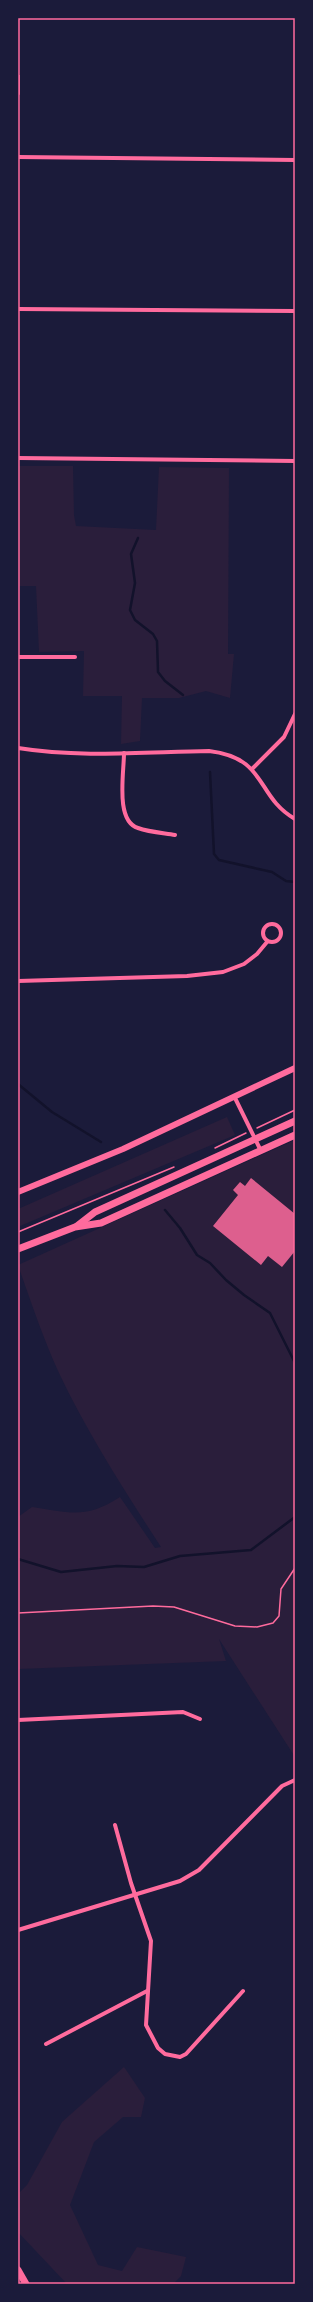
<svg xmlns="http://www.w3.org/2000/svg" width="313" height="2302" viewBox="0 0 313 2302" font-family="Arial,sans-serif">
<style>
.green{fill:#2a1e3b}
.lines{fill:none;stroke-linecap:round;stroke-linejoin:round}
.stream{stroke:#12122b;stroke-width:2.5}
.building{fill:#dd5f8e}
.path{stroke:#ff6b9d;stroke-width:1.5}
.minor{stroke:#ff6b9d;stroke-width:4}
.tertiary{stroke:#ff6b9d;stroke-width:6}
.secondary{stroke:#ff6b9d;stroke-width:7}
.neatline{fill:none;stroke:#ff6b9d;stroke-width:1.5}
</style>
<rect width="100%" height="100%" fill="#1b1b3a"/>
<g class="green">
<path d="M18 466H73L74 515 76 526 156 530 159 467 229 468 228 654H234L230 698 206 691 179 698H142L140 741 121 744 122 696H83L84 651 39 652 36 586H18Z"/>
<path d="M227 1117 235 1135 20 1226 18 1209Z"/>
<path d="M295 1140V1757L219 1639 226 1661 18 1669V1517L32 1507C71 1513 86 1519 120 1497L155 1548 161 1547C124 1490 88 1434 59 1373 43 1338 31 1302 18 1265Z"/>
<path d="M124 2067 145 2098 141 2117H123L94 2142 70 2205 98 2265 122 2271 137 2247 186 2257 181 2276 173 2284H67L18 2232V2194L27 2185 62 2122Z"/>
</g>
<g class="lines">
<g class="stream">
<path d="M138 538 131 554 135 583 130 610 135 620 153 634 157 641 158 672 165 681 183 695"/>
<path d="M210 772 214 854 219 860 272 872 286 881 295 882"/>
<path d="M18 1084 52 1112 101 1142"/>
<path d="M165 1210 180 1228 197 1255 210 1263 226 1280 244 1295 270 1313 295 1363"/>
<path d="M18 1559 61 1572 117 1566 144 1567 180 1556 251 1550 295 1517"/>
</g>
</g>
<g class="building">
<path d="M18 75H20V95L18 94Z"/>
<path d="M251 1178 295 1214V1251L282 1267 268 1256 261 1265 213 1226 238 1195 233 1190 240 1182 245 1186Z"/>
</g>
<g class="lines">
<g class="path">
<path d="M257 1128 295 1110"/>
<path d="M215 1148 246 1133"/>
<path d="M18 1232 174 1167"/>
<path d="M18 1613 153 1606 174 1607 235 1626 257 1627 273 1623 279 1616 281 1589 295 1568"/>
</g>
<g class="minor">
<path d="M18 157 295 160"/>
<path d="M18 309 295 311"/>
<path d="M18 458 295 461"/>
<path d="M18 657H75"/>
<path d="M18 748C80 758 146 752 209 751 268 758 255 796 295 819"/>
<path d="M124 753C124 773 115 821 138 828 149 832 163 833 175 835"/>
<path d="M253 768 284 737 295 714"/>
<circle cx="272" cy="933" r="9"/>
<path d="M18 981 187 976 223 972 244 964 257 954 267 942"/>
<path d="M235 1098 261 1151"/>
<path d="M18 1720 183 1712 200 1719"/>
<path d="M115 1825 131 1883 151 1941 146 2025 158 2048 165 2054 180 2057 186 2054 243 1991"/>
<path d="M18 1930 180 1881 199 1870 282 1786 295 1780"/>
<path d="M46 2044 147 1991"/>
</g>
<path class="tertiary" d="M18 1192 123 1149 295 1068"/>
<g class="secondary">
<path d="M77 1226 95 1212 295 1121"/>
<path d="M18 1249 75 1227 101 1223 295 1135"/>
<path d="M18 2270 26 2284"/>
</g>
</g>
<rect width="313" height="2302" fill="none" stroke="#1b1b3a" stroke-width="38"/>
<rect x="19" y="19" width="275" height="2264" class="neatline"/>
</svg>
